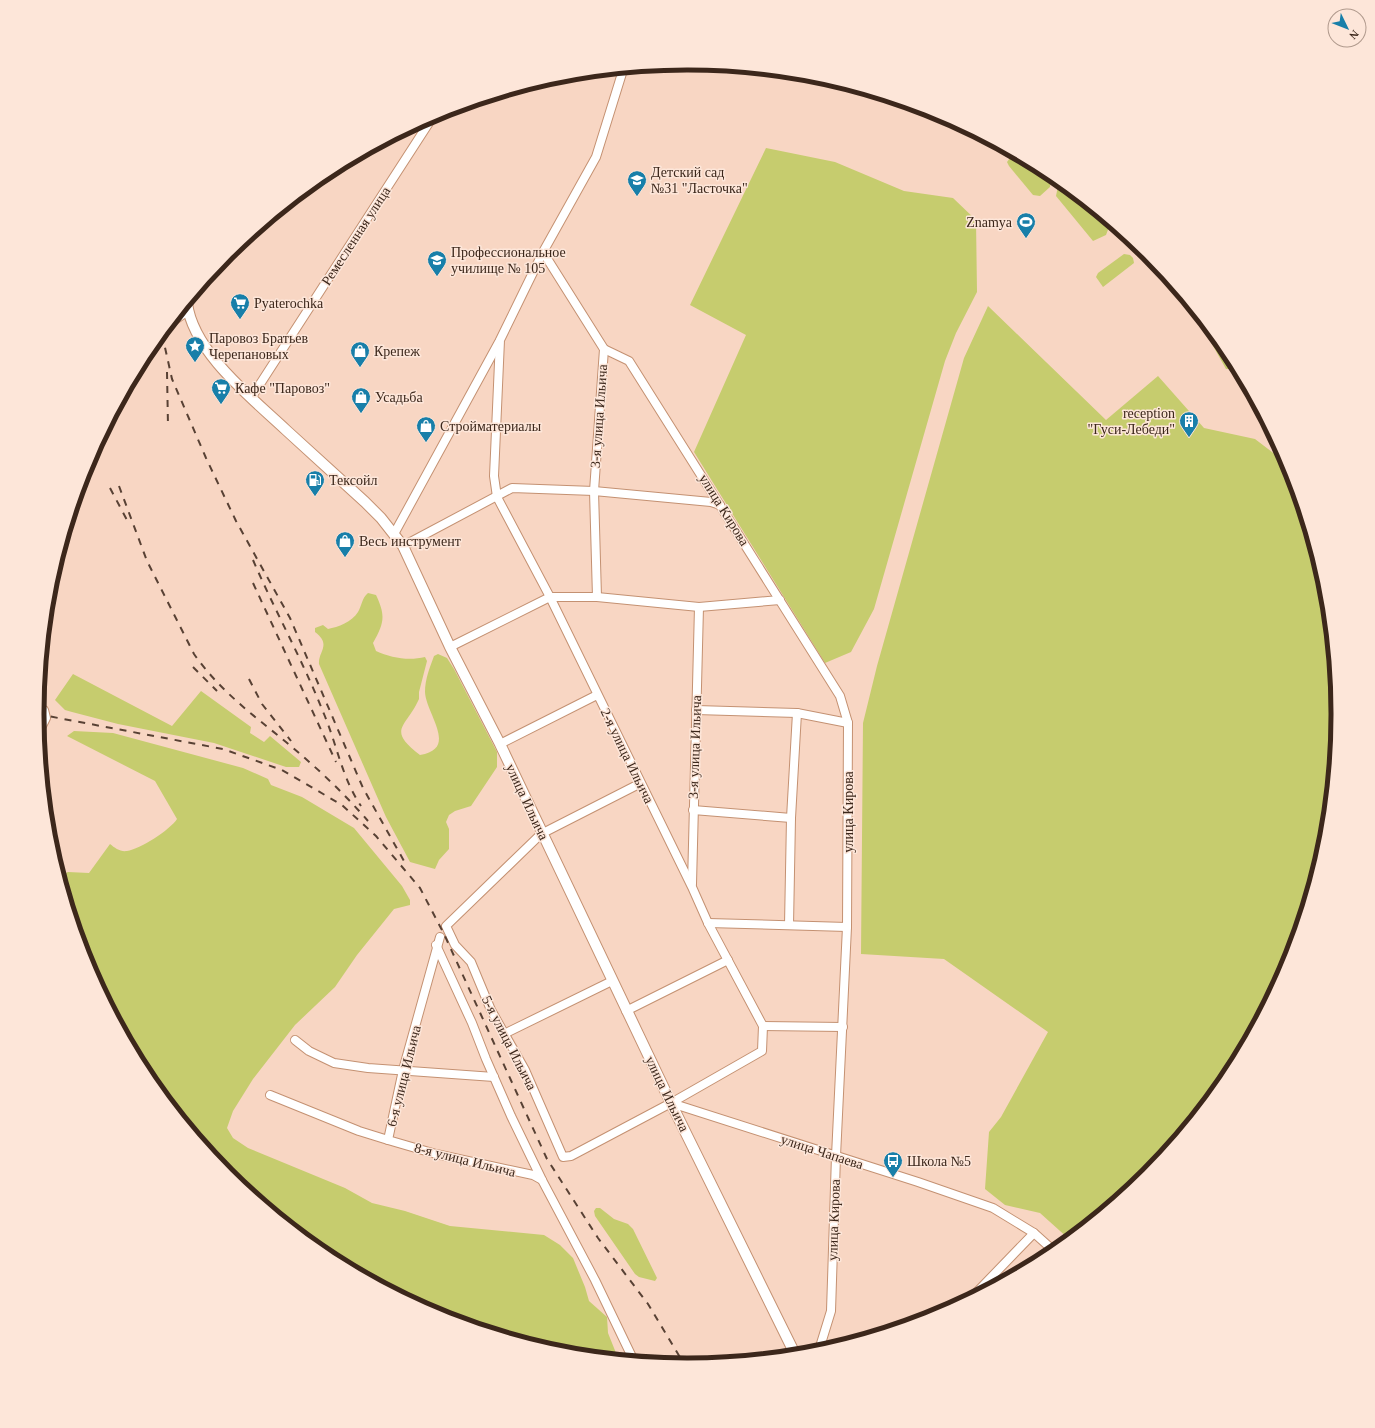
<svg xmlns="http://www.w3.org/2000/svg" width="1375" height="1428" viewBox="0 0 1375 1428" font-family="'Times New Roman',serif">
<style>
.green{fill:#c6cc6e}
.lines{fill:none;stroke-linecap:round;stroke-linejoin:round}
.minor-casing{stroke:#c49172;stroke-width:10}
.major-casing{stroke:#c49172;stroke-width:12}
.minor{stroke:#fff;stroke-width:8}
.major{stroke:#fff;stroke-width:10}
.rail{stroke:#584134;stroke-width:2;stroke-dasharray:7 7;stroke-linecap:butt}
.labels{text-anchor:middle;dominant-baseline:central;stroke-width:3;stroke-linejoin:round;paint-order:stroke}
.poi-label{font-size:14px;fill:#3c271b;stroke:#fde6d9;text-anchor:start}
.street-label{font-size:14px;fill:#3c271b;stroke:#fde6d9}
.rim{fill:none;stroke:#3c271b;stroke-width:5}
</style>
<rect width="100%" height="100%" fill="#f8d6c3"/>
<g class="green">
<path d="M766 148 835 162 904 191 953 198 976 220 977 292 956 333 945 361 874 609 851 652 825 663 694 452 746 335 690 305Z"/>
<path d="M1013 154 1044 171 1051 179 1050 187 1040 196 1033 195 1009 166 1007 162Z"/>
<path d="M1059 181 1097 213 1109 227 1106 235 1093 241 1056 196Z"/>
<path d="M1124 254 1130 255 1133 258 1134 263 1103 287 1096 277 1098 273Z"/>
<path d="M1190 305 1228 353 1237 369H1226Z"/>
<path d="M988 306 1106 420 1158 376 1204 428 1255 439 1289 465 1326 587 1338 714 1325 841 1288 963 1228 1076 1147 1174 1069 1239 1040 1213 1005 1205 985 1189 989 1132 1001 1117 1048 1032 944 959 861 954 863 723 877 666 964 358Z"/>
<path d="M368 593 376 595C386 616 384 623 373 643L376 651C391 658 409 661 425 657L427 661 419 692V699C406 728 386 729 420 755 459 749 426 714 425 692 425 679 430 667 434 656L438 654 447 658 454 669 497 752V767L471 806 455 811 449 815 446 822 449 829V849L439 860 435 869 410 862 386 817 319 664C318 651 332 645 315 632V628L323 625 328 629C338 627 352 622 358 612 362 605 362 598 368 593Z"/>
<path d="M73 674 172 726 201 691 251 727 250 733 264 742 270 736 301 762 299 767H286L214 743 118 724 72 712 65 710 55 700Z"/>
<path d="M74 731 113 733 243 768 268 779 271 785 302 797 354 828 402 886 410 900V905L394 909 357 955 335 987 295 1025 253 1079 233 1111 227 1128 233 1138 248 1148 345 1188 372 1203 405 1211 450 1226 544 1235 560 1245 573 1258 585 1287 589 1301 607 1317 608 1333 618 1358 560 1352 438 1315 326 1255 227 1174 147 1075 86 963 60 876 68 872 89 873 110 844C115 848 120 852 127 851 140 849 170 830 177 819L155 781 67 736Z"/>
<path d="M596 1208H600L614 1219 628 1224 633 1229 657 1278 655 1281 639 1277 635 1274 595 1216 594 1211Z"/>
</g>
<g class="lines">
<defs>
<g id="minor">
<path d="M623 70 596 157 543 252 500 340 494 476 497 497 550 597 692 887 708 923 763 1026 762 1051 671 1103 571 1156 563 1157 525 1070 491 1010 471 962 455 945 446 926 541 834 641 783"/>
<path d="M543 252 604 349 594 491 597 597"/>
<path d="M172 322 188 311"/>
<path d="M604 349 629 361 840 696 848 723 847 927 836 1156 831 1311 819 1350"/>
<path d="M251 398 434 115"/>
<path d="M394 534 499 342"/>
<path d="M403 546 512 488 594 491 711 502 720 505"/>
<path d="M450 647 550 597H597L699 607 780 600"/>
<path d="M38 708 44 710 46 718 39 732"/>
<path d="M696 710 797 713 848 723"/>
<path d="M500 744 597 695"/>
<path d="M693 810 791 818"/>
<path d="M692 884 699 607"/>
<path d="M708 923 847 927"/>
<path d="M789 925 791 818 797 713"/>
<path d="M436 945 472 1023 486 1059 511 1116 542 1180 595 1280 633 1359"/>
<path d="M626 1011 728 960"/>
<path d="M763 1026 843 1027"/>
<path d="M504 1034 612 981"/>
<path d="M295 1040 309 1051 334 1063 368 1068 494 1077"/>
<path d="M270 1095 359 1131 388 1140 403 1070 440 937"/>
<path d="M671 1103 918 1182 993 1208 1034 1233 1054 1251"/>
<path d="M388 1140 436 1154 533 1175 542 1180"/>
<path d="M974 1295 1034 1233"/>
</g>
<path id="major" d="M187 303C193 352 252 398 286 430 312 454 339 478 365 502L381 518 403 546 450 647 500 744 671 1103 795 1354"/>
</defs>
<use href="#minor" class="minor-casing"/>
<use href="#major" class="major-casing"/>
<use href="#minor" class="minor"/>
<use href="#major" class="major"/>
<g class="rail">
<path d="M162 334 172 379 206 458 236 521 290 618 363 788 404 861"/>
<path d="M167 372 168 426"/>
<path d="M119 486 147 561 194 654C219 690 253 715 286 742 316 767 343 792 368 821"/>
<path d="M110 488 127 520"/>
<path d="M253 560C275 611 303 661 324 714 337 745 342 778 361 806"/>
<path d="M253 583 336 762"/>
<path d="M193 667 217 691"/>
<path d="M249 679 262 704 291 741"/>
<path d="M37 714 223 749 282 770 342 805 376 836 420 888 444 934 547 1159 598 1238 648 1304 684 1364"/>
</g>
</g>
<defs>
<symbol id="school-pin" viewBox="-11 -11 22 30"><path d="M0 17L-7.5 6A9.5 9.5 0 1 1 7.5 6Z" fill="#187fa9" stroke="#fde6d9"/><path d="M0-5L7-2L0 1L-7-2ZM-4 1L0 2.5L4 1V4Q0 6-4 4Z" fill="#fff"/></symbol>
<symbol id="stadium-pin" viewBox="-11 -11 22 30"><path d="M0 17L-7.5 6A9.5 9.5 0 1 1 7.5 6Z" fill="#187fa9" stroke="#fde6d9"/><path d="M0-5a6.5 5 0 1 0 0 10a6.5 5 0 1 0 0-10ZM-3.5-1.8h7v3.6h-7Z" fill="#fff"/></symbol>
<symbol id="university-pin" viewBox="-11 -11 22 30"><path d="M0 17L-7.5 6A9.5 9.5 0 1 1 7.5 6Z" fill="#187fa9" stroke="#fde6d9"/><path d="M0-5L7-2L0 1L-7-2ZM-4 1L0 2.5L4 1V4Q0 6-4 4Z" fill="#fff"/></symbol>
<symbol id="supermarket-pin" viewBox="-11 -11 22 30"><path d="M0 17L-7.5 6A9.5 9.5 0 1 1 7.5 6Z" fill="#187fa9" stroke="#fde6d9"/><path d="M-6-5.5h2.5l.6 2H6L4.5 2H-2.5L-4.4-4H-6ZM-1.5 3.2a1.3 1.3 0 1 0 .1 0ZM3 3.2a1.3 1.3 0 1 0 .1 0Z" fill="#fff"/></symbol>
<symbol id="sight-pin" viewBox="-11 -11 22 30"><path d="M0 17L-7.5 6A9.5 9.5 0 1 1 7.5 6Z" fill="#187fa9" stroke="#fde6d9"/><path d="M0-6L1.8-2.2L6-1.7L2.9 1.2L3.7 5.4L0 3.3L-3.7 5.4L-2.9 1.2L-6-1.7L-1.8-2.2Z" fill="#fff"/></symbol>
<symbol id="shop-pin" viewBox="-11 -11 22 30"><path d="M0 17L-7.5 6A9.5 9.5 0 1 1 7.5 6Z" fill="#187fa9" stroke="#fde6d9"/><path d="M-5-2.5h2.3a2.7 3.5 0 0 1 5.4 0H5L5.5 6h-11ZM-1.5-2.5h3a1.5 2.3 0 0 0-3 0Z" fill="#fff"/></symbol>
<symbol id="building-pin" viewBox="-11 -11 22 30"><path d="M0 17L-7.5 6A9.5 9.5 0 1 1 7.5 6Z" fill="#187fa9" stroke="#fde6d9"/><path d="M-4-6H4V6H1V3H-1V6H-4ZM-2.5-4.3h1.7v1.8h-1.7ZM.8-4.3h1.7v1.8H.8ZM-2.5-1h1.7V.8h-1.7ZM.8-1h1.7V.8H.8Z" fill="#fff"/></symbol>
<symbol id="fuel-pin" viewBox="-11 -11 22 30"><path d="M0 17L-7.5 6A9.5 9.5 0 1 1 7.5 6Z" fill="#187fa9" stroke="#fde6d9"/><path d="M-5.5-6h7V0h2V4h1.3V-2.5L3-4.5l.8-.8L6-3V5H2.5V1h-1V6h-7ZM-4.2-4.7v3.2H.2V-4.7Z" fill="#fff"/></symbol>
<symbol id="bus-pin" viewBox="-11 -11 22 30"><path d="M0 17L-7.5 6A9.5 9.5 0 1 1 7.5 6Z" fill="#187fa9" stroke="#fde6d9"/><path d="M-5-6H5V4H4V6H2V4H-2V6H-4V4H-5ZM-3.5-4V0h7V-4ZM-3.5 1.2v1.5H-2V1.2ZM2 1.2v1.5H3.5V1.2Z" fill="#fff"/></symbol>
</defs>
<g fill-rule="evenodd">
<use href="#school-pin" x="626" y="169" width="22" height="30"/>
<use href="#stadium-pin" x="1015" y="211" width="22" height="30"/>
<use href="#university-pin" x="426" y="249" width="22" height="30"/>
<use href="#supermarket-pin" x="229" y="292" width="22" height="30"/>
<use href="#sight-pin" x="184" y="335" width="22" height="30"/>
<use href="#shop-pin" x="349" y="340" width="22" height="30"/>
<use href="#supermarket-pin" x="210" y="377" width="22" height="30"/>
<use href="#shop-pin" x="350" y="386" width="22" height="30"/>
<use href="#building-pin" x="1178" y="410" width="22" height="30"/>
<use href="#shop-pin" x="415" y="415" width="22" height="30"/>
<use href="#fuel-pin" x="304" y="469" width="22" height="30"/>
<use href="#shop-pin" x="334" y="530" width="22" height="30"/>
<use href="#bus-pin" x="882" y="1150" width="22" height="30"/>
</g>
<g class="labels">
<g class="poi-label">
<text x="651" y="172">Детский сад<tspan x="651" dy="16">№31 "Ласточка"</tspan></text>
<text x="1012" y="222" text-anchor="end">Znamya</text>
<text x="451" y="252">Профессиональное<tspan x="451" dy="16">училище № 105</tspan></text>
<text x="254" y="303">Pyaterochka</text>
<text x="209" y="338">Паровоз Братьев<tspan x="209" dy="16">Черепановых</tspan></text>
<text x="374" y="351">Крепеж</text>
<text x="235" y="388">Кафе "Паровоз"</text>
<text x="375" y="397">Усадьба</text>
<text x="1175" y="413" text-anchor="end">reception<tspan x="1175" dy="16">"Гуси-Лебеди"</tspan></text>
<text x="440" y="426">Стройматериалы</text>
<text x="329" y="480">Тексойл</text>
<text x="359" y="541">Весь инструмент</text>
<text x="907" y="1161">Школа №5</text>
</g>
<g class="street-label">
<text transform="translate(356 236) rotate(-57)">Ремесленная улица</text>
<text transform="translate(599 416) rotate(-86)">3-я улица Ильича</text>
<text transform="translate(724 510) rotate(58)">улица Кирова</text>
<text transform="translate(695 747) rotate(-88)">3-я улица Ильича</text>
<text transform="translate(627 756) rotate(64)">2-я улица Ильича</text>
<text transform="translate(527 802) rotate(65)">улица Ильича</text>
<text transform="translate(848 812) rotate(-90)">улица Кирова</text>
<text transform="translate(509 1043) rotate(63)">5-я улица Ильича</text>
<text transform="translate(404 1076) rotate(-76)">6-я улица Ильича</text>
<text transform="translate(667 1094) rotate(64)">улица Ильича</text>
<text transform="translate(822 1152) rotate(18)">улица Чапаева</text>
<text transform="translate(465 1160) rotate(14)">8-я улица Ильича</text>
<text transform="translate(834 1220) rotate(-88)">улица Кирова</text>
</g>
</g>
<path d="M0 0H1375V1428H0ZM687 70H688A643 643 0 0 1 1331 713V715A643 643 0 0 1 688 1358H687A643 643 0 0 1 44 715V713A643 643 0 0 1 687 70Z" fill="#fde6d9" fill-rule="evenodd"/>
<path class="rim" d="M687 70H688A643 643 0 0 1 1331 713V715A643 643 0 0 1 688 1358H687A643 643 0 0 1 44 715V713A643 643 0 0 1 687 70Z"/>
<g transform="translate(1347 28) rotate(133)"><circle r="19" fill="#fde6d9" stroke="#b09a8d"/>
<path d="M0-3L7 15L0 10L-7 15Z" fill="#187fa9"/>
<text y="-6" font-size="11" font-weight="bold" text-anchor="middle" fill="#3c271b">N</text>
</g>
</svg>
